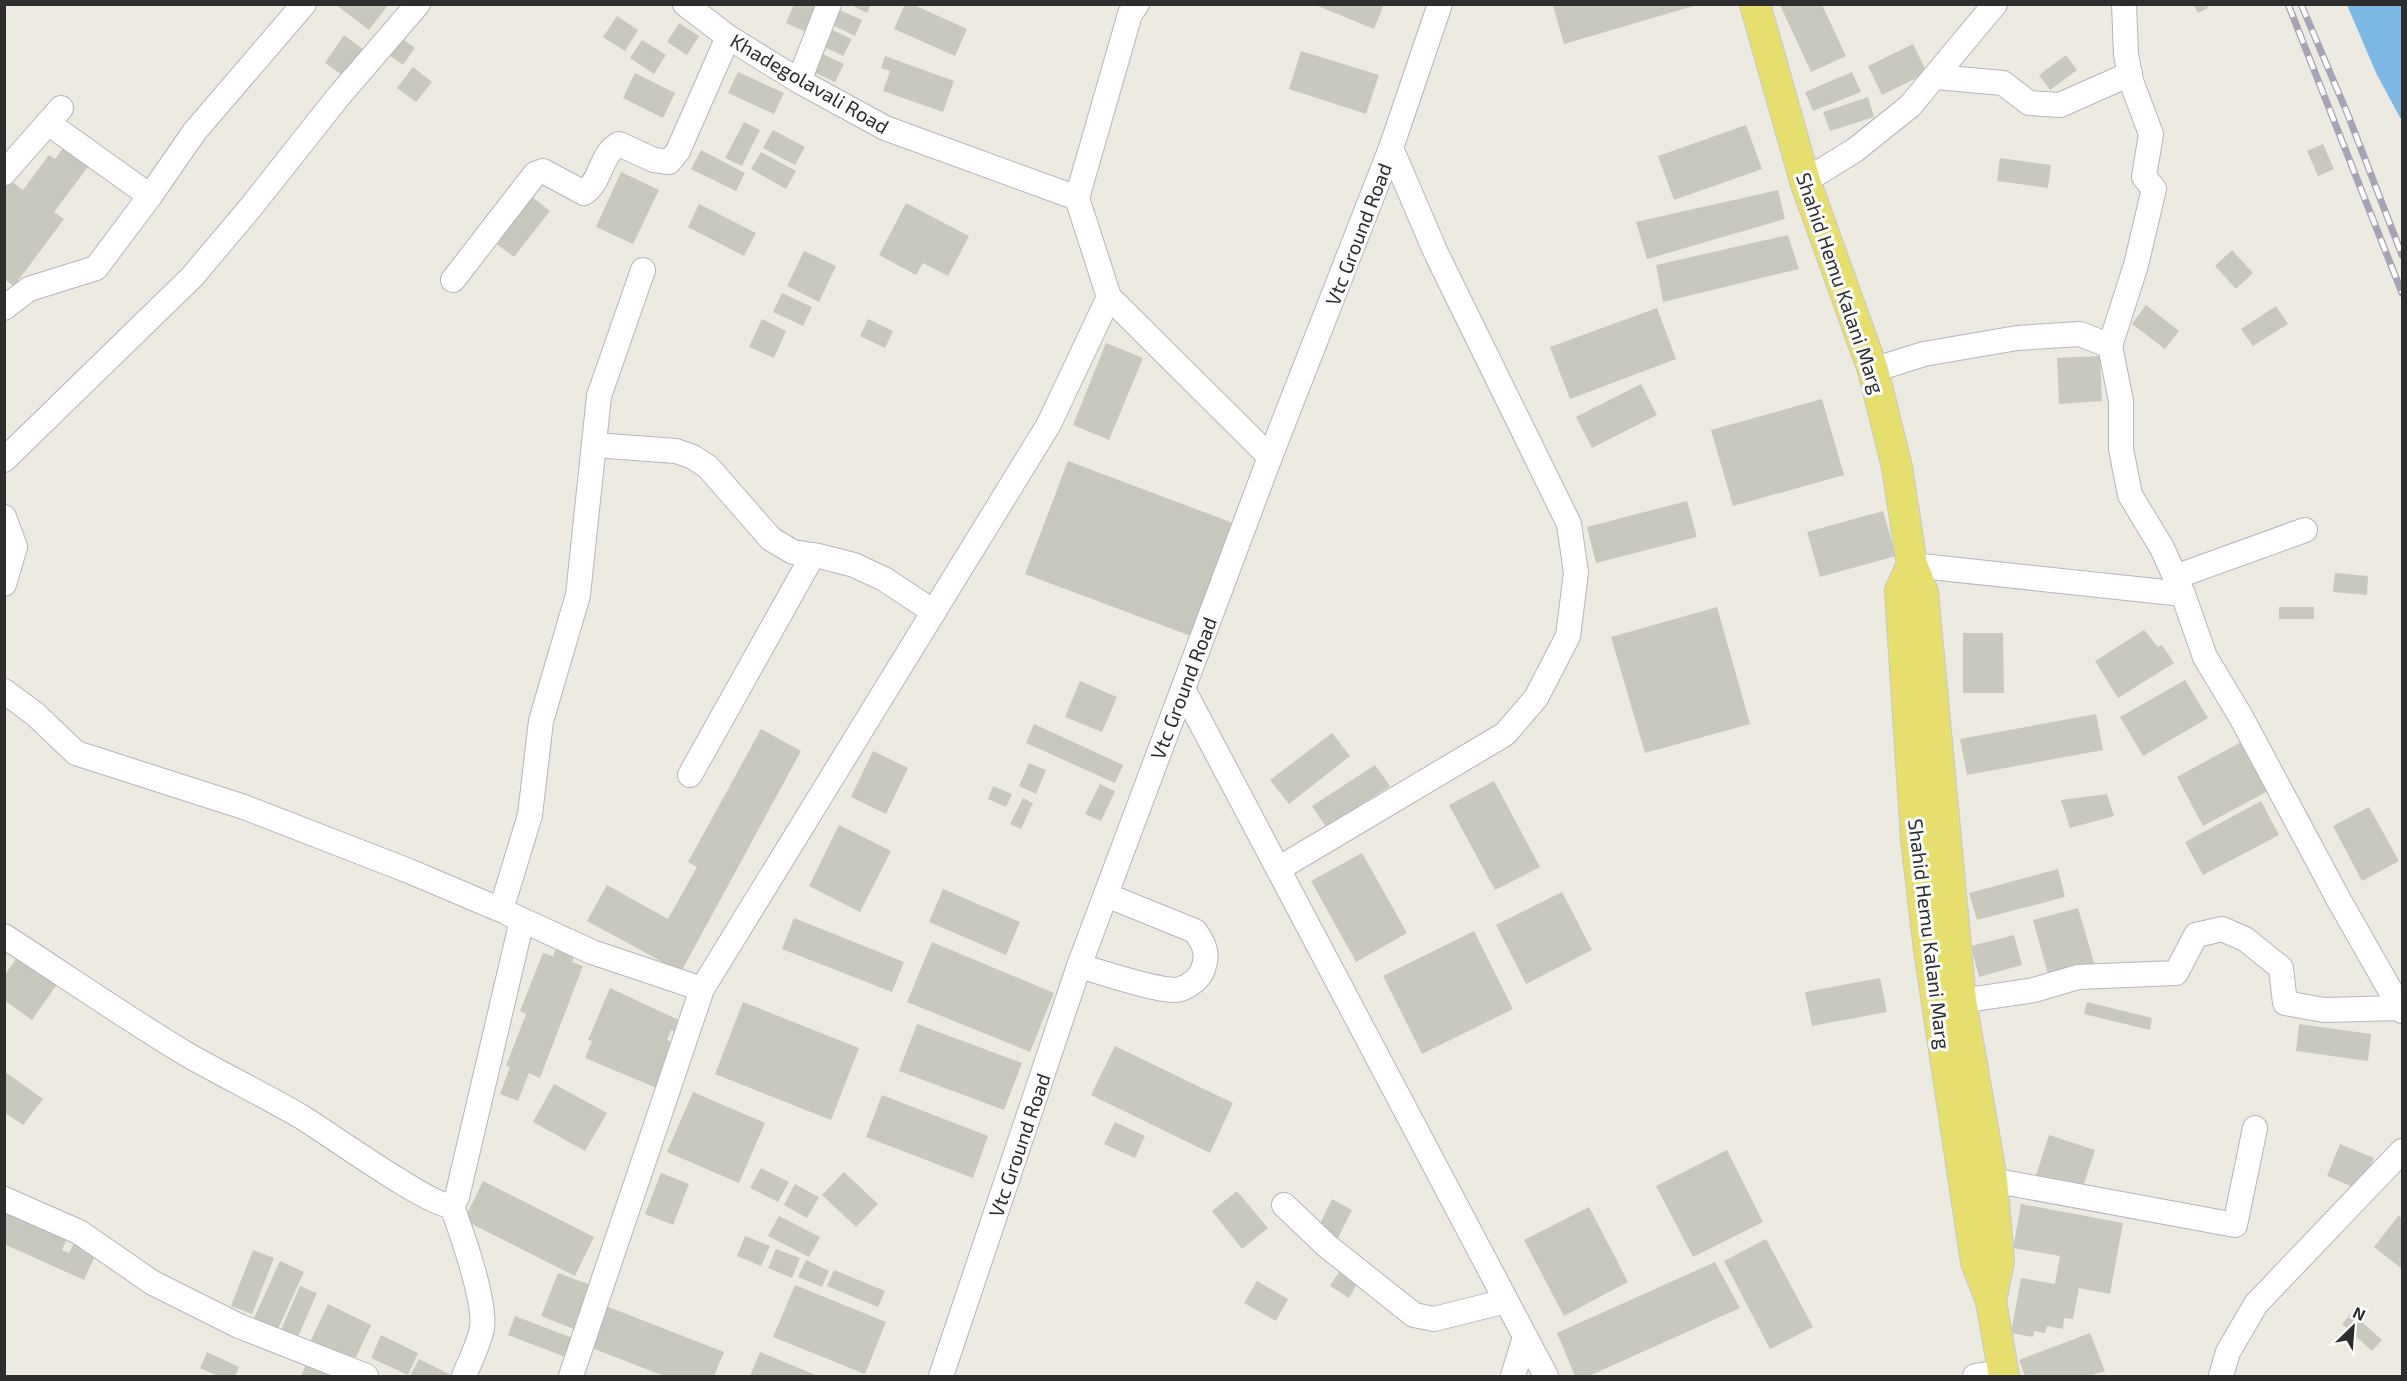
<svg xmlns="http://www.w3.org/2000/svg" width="2407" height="1381" viewBox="0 0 2407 1381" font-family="'Exo 2',sans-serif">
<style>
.water{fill:#7eb9e5}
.building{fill:#c9c8bf}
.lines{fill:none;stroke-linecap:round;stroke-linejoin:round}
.minor-casing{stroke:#b5b5bf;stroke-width:26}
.major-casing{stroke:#c8c8c8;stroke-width:32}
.minor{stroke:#fff;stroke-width:24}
.major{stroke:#e6de6e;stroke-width:30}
.rail-casing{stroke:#a5a4b6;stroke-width:7}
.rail{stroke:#fff;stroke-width:4.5;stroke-dasharray:14;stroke-linecap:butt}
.labels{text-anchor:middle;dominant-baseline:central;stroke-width:6;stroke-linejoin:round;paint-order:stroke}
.street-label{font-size:20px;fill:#2d2d2d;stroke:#fff}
</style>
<rect width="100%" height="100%" fill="#edeae2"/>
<path class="water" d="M2347 5H2402V121L2377 75Z"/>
<g class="building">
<path d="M335 4H389L369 30Z"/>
<path d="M794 4H809L822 10 811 34 786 23Z"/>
<path d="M849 4H871L867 13Z"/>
<path d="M905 4H912L967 29 955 56 894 29Z"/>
<path d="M1313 4H1384L1374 29Z"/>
<path d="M1556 4H1697V5L1564 44 1553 6Z"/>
<path d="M2193 4H2206L2208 8 2198 13Z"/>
<path d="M1780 5H1822L1846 56 1811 72Z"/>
<path d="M837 9 862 20 855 36 830 24Z"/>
<path d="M617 16 638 30 625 51 603 37Z"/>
<path d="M679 23 699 36 687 55 667 42Z"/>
<path d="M828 28 852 39 843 56 820 45Z"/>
<path d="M344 35 364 50 345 77 325 63Z"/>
<path d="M397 35 415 48 403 65 385 52Z"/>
<path d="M642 40 666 55 654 74 630 58Z"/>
<path d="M1913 44 1927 73 1882 95 1868 66Z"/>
<path d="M1301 51 1379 75 1366 114 1289 89Z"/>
<path d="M818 52 844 64 835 82 809 70Z"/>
<path d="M2066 55 2077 70 2050 90 2039 75Z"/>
<path d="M885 56 954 81 943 112 883 91 890 71 881 68Z"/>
<path d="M413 67 432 82 416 102 397 88Z"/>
<path d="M738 72 784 93 774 114 728 93Z"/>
<path d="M1852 72 1861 92 1813 111 1805 92Z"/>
<path d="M635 73 675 93 663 118 623 98Z"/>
<path d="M1868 97 1874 117 1830 131 1823 112Z"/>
<path d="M744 122 760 130 742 166 725 158Z"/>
<path d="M1746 125 1762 169 1674 200 1658 156Z"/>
<path d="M773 130 805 147 795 165 763 148Z"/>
<path d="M2323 144 2334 169 2318 176 2307 151Z"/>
<path d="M63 148 88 167 54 212 64 219 14 286 4 279V182L7 178 23 190 49 155 55 159Z"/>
<path d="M701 150 745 173 736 191 691 169Z"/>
<path d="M761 152 796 171 786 189 751 169Z"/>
<path d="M2000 158 2051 165 2048 188 1997 181Z"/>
<path d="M621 172 659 190 633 244 596 227Z"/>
<path d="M1778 190 1785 219 1647 259 1636 222Z"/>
<path d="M531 196 550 211 514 257 495 243Z"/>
<path d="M906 203 969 236 948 276 923 263 916 275 879 255Z"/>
<path d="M699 204 756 233 744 256 688 227Z"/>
<path d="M1788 235 1799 269 1663 302 1656 265Z"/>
<path d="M2232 250 2253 273 2236 289 2215 266Z"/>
<path d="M804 251 836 266 819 302 787 286Z"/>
<path d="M782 293 812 307 803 326 773 312Z"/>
<path d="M2146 305 2179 331 2165 349 2132 324Z"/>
<path d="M2276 306 2288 324 2253 346 2241 329Z"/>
<path d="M1657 308 1676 359 1570 399 1550 347Z"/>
<path d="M762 319 786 331 774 358 749 347Z"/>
<path d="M868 319 893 331 885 348 860 336Z"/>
<path d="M1106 343 1143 358 1109 440 1073 425Z"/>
<path d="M2100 356 2102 401 2059 404 2057 358Z"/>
<path d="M1641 384 1657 415 1592 448 1576 417Z"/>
<path d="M1822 399 1844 475 1733 506 1711 430Z"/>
<path d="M1068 461 1233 523 1191 636 1025 574Z"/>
<path d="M1687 501 1697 537 1596 563 1587 527Z"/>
<path d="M1883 511 1896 556 1820 577 1807 532Z"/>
<path d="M2335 573 2368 576 2367 595 2333 592Z"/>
<path d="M1717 607 1750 724 1645 753 1611 637Z"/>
<rect x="2279" y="607" width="35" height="12"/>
<path d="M2144 630 2158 647 2162 645 2174 663 2118 698 2095 661Z"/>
<path d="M1963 633H2003L2004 693H1963Z"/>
<path d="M2185 680 2208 718 2143 756 2120 717Z"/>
<path d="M1080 681 1117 697 1102 732 1065 717Z"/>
<path d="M2096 714 2103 750 1967 775 1960 739Z"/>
<path d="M1034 724 1123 765 1115 783 1026 743Z"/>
<path d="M761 729 801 751 681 972 587 921 607 885 668 919 697 867 688 862Z"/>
<path d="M1332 733 1350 756 1289 804 1270 780Z"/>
<path d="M2241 742 2268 791 2203 826 2177 777Z"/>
<path d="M873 751 908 768 886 814 851 797Z"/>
<path d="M1029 763 1046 770 1036 794 1019 786Z"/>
<path d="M1375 765 1390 786 1326 827 1312 806Z"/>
<path d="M1494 781 1540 867 1495 890 1449 805Z"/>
<path d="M1100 784 1115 791 1101 821 1085 814Z"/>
<path d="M993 786 1012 794 1006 807 988 799Z"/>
<path d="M2107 794 2114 816 2070 828 2061 800Z"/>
<path d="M1023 798 1033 803 1021 829 1010 824Z"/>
<path d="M2261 801 2279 835 2203 875 2185 842Z"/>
<path d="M2369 807 2399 861 2362 881 2333 826Z"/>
<path d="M839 825 891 851 860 912 809 886Z"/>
<path d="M1362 853 1407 933 1356 962 1311 881Z"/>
<path d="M2058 869 2065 897 1977 920 1969 893Z"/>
<path d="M943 889 1020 922 1006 955 929 922Z"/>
<path d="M1562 892 1592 950 1526 984 1496 925Z"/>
<path d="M2078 908 2095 966 2049 978 2033 920Z"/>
<path d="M794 918 904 962 892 992 782 949Z"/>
<path d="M1474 931 1513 1009 1422 1054 1383 976Z"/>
<path d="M2014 935 2022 965 1979 977 1971 946Z"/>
<path d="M932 942 1054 993 1030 1052 907 1002Z"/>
<path d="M556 948 575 955 572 962 583 966 540 1078 529 1073 518 1101 500 1094 510 1067 506 1066 526 1014 520 1011 543 953 553 956Z"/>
<path d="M21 952 60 980 32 1020 4 1000V976Z"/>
<path d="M1880 978 1887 1012 1812 1026 1805 992Z"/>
<path d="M610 988 683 1022 678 1033 671 1030 667 1040 671 1042 667 1053 670 1054 659 1089 585 1058 592 1041 588 1040Z"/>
<path d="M743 1002 859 1048 831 1120 715 1074Z"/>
<path d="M2087 1002 2152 1018 2150 1030 2084 1014Z"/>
<path d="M917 1024 1022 1063 1004 1110 899 1071Z"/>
<path d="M2299 1024 2371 1034 2368 1061 2296 1051Z"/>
<path d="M1115 1046 1233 1103 1210 1153 1091 1095Z"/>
<path d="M4 1071 43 1099 23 1125 4 1112Z"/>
<path d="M554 1084 607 1113 585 1151 533 1122Z"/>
<path d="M693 1092 765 1123 739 1183 667 1152Z"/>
<path d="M882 1095 988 1136 973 1178 866 1137Z"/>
<path d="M1115 1122 1145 1136 1135 1158 1104 1144Z"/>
<path d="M2049 1135 2095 1150 2082 1190 2036 1175Z"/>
<path d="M2340 1144 2374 1158 2360 1190 2327 1176Z"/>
<path d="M1727 1150 1763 1222 1693 1257 1656 1186Z"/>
<path d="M761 1168 789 1182 778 1202 750 1188Z"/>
<path d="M844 1172 878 1204 856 1227 822 1195Z"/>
<path d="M661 1173 689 1184 673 1225 645 1214Z"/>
<path d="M483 1181 594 1237 575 1276 464 1220Z"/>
<path d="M795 1184 819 1197 807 1218 784 1205Z"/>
<path d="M1237 1191 1268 1228 1242 1249 1212 1211Z"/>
<path d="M1332 1199 1352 1210 1337 1240 1317 1230Z"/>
<path d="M2021 1204 2123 1223 2110 1294 2079 1288 2073 1319 2064 1318 2063 1329 2047 1326 2045 1333 2034 1331 2033 1337 2011 1333 2021 1278 2055 1284 2060 1256 2013 1248Z"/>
<path d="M1589 1207 1628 1282 1564 1316 1524 1240Z"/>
<path d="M4 1210 69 1234 62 1250 69 1253 76 1239 98 1249 84 1280 4 1244Z"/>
<path d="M2399 1215 2402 1219V1269L2374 1247Z"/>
<path d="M779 1216 820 1237 809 1257 768 1236Z"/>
<path d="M745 1236 770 1246 761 1266 737 1256Z"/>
<path d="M1766 1239 1813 1327 1770 1349 1724 1261Z"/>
<path d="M776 1249 800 1258 792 1278 768 1268Z"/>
<path d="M253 1250 274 1258 252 1314 231 1306Z"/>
<path d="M806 1260 829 1271 822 1287 798 1277Z"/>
<path d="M280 1261 304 1272 278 1329 254 1318Z"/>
<path d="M1715 1262 1740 1308 1589 1376H1575L1557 1333Z"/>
<path d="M1344 1264 1362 1275 1349 1298 1330 1286Z"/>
<path d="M834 1270 885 1291 878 1307 827 1286Z"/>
<path d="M558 1273 591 1285 574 1329 541 1316Z"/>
<path d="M1257 1281 1288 1299 1276 1321 1244 1303Z"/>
<path d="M795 1285 886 1322 865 1374 773 1337Z"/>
<path d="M300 1286 317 1293 298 1337 281 1330Z"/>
<path d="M328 1304 371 1325 352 1366 309 1344Z"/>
<path d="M606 1306 724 1352 714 1376H664L589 1347Z"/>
<path d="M2352 1313 2382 1340 2372 1351 2342 1324Z"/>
<path d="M515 1316 575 1339 568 1358 508 1335Z"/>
<path d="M2090 1333 2105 1371 2089 1376H2025L2019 1360Z"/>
<path d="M381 1335 418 1353 408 1375 371 1358Z"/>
<path d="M207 1352 239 1367 235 1376H218L200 1368Z"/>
<path d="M760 1352 818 1376H750Z"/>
<path d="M309 1357 330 1366 325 1376H301Z"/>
<path d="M419 1359 453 1376H410Z"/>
</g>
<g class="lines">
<defs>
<g id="minor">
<path d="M685 4 728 37 799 81 885 128 1077 198"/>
<path d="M1936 77 2003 83 2029 103 2060 105 2130 74"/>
<path d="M799 81 829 4"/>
<path d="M48 123 150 196"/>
<path d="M4 173 61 108"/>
<path d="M1805 181 1855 150 1910 106 1995 4"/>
<path d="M453 280 535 174 543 171 584 193C602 181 600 154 619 144L654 160 669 162 678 151 728 37"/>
<path d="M1109 297 1270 457"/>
<path d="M4 308 29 289 96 268 150 196 195 131 304 4"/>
<path d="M2110 346 2136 265 2154 189 2144 177 2151 134 2131 81 2126 54 2124 4"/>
<path d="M1873 370 1924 354 2017 338 2080 334 2110 346 2121 401V449L2130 495 2162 548 2183 594 2205 657 2241 717 2340 902 2402 1011"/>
<path d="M594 445 676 451 693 457 708 467 771 539 793 552 819 556 854 565 884 579 934 612"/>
<path d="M4 460 192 277 251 207 338 97 418 4"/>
<path d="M4 517 15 547 4 584"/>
<path d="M1912 565 2183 594"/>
<path d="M2175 577 2305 530"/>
<path d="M1183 689 1546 1376"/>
<path d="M4 691 35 714 76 753 244 807 409 871 501 910 530 815 541 721 578 595 599 396 643 270"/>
<path d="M690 775 813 555"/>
<path d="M1278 869 1505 734 1536 698 1568 636 1576 573 1569 524 1436 253 1391 148"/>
<path d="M509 914 592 952 702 989"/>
<path d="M4 936C66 976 126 1018 188 1055 225 1076 264 1095 300 1116 327 1132 430 1207 452 1206L457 1197 522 920"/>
<path d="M1079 966C1105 973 1150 989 1174 990 1185 990 1200 979 1203 969 1209 953 1204 944 1195 931L1106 895"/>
<path d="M1961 1001 2034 990 2078 977 2176 973 2196 935 2222 929 2245 939 2281 968 2285 1003 2324 1010 2401 1008"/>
<path d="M1975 1180H1992L2235 1225 2255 1128"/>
<path d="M4 1199 79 1232 153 1283 239 1326 366 1376"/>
<path d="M1284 1205 1327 1246 1414 1315 1434 1319 1506 1301"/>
<path d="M452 1206C462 1234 486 1301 482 1328 479 1344 470 1361 464 1376"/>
<path d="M571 1376 702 989 1049 424 1109 297 1077 198 1130 14 1137 4"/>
<path d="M941 1376 1079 966 1270 457 1391 148 1440 4"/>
<path d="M1513 1376 1525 1337"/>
<path d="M1975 1376 2002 1372"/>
<path d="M2221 1376 2228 1352 2256 1304 2402 1151"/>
</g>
<g id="major">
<path d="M1755 4 1805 181 1873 370 1897 467 1912 565 1923 592 1961 1001 1992 1180 1999 1261 1991 1301"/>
<path d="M1912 565 1900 591 1916 839 1929 950 1976 1262 1991 1301 2004 1376"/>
</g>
</defs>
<use href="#minor" class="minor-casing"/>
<use href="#major" class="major-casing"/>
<use href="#minor" class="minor"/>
<use href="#major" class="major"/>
<defs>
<g id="rail">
<path d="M2288 4 2402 293"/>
<path d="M2301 4 2348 115 2402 255"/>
</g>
</defs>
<use href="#rail" class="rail-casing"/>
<use href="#rail" class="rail"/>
</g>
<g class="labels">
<g class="street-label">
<text transform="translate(810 83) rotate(30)">Khadegolavali Road</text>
<text transform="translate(1358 234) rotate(-69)">Vtc Ground Road</text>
<text transform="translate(1841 283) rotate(71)">Shahid Hemu Kalani Marg</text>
<text transform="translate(1183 688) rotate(-69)">Vtc Ground Road</text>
<text transform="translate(1930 934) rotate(83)">Shahid Hemu Kalani Marg</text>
<text transform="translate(1019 1145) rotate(-71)">Vtc Ground Road</text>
</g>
</g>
<rect width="2407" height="1381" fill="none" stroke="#2d2d2d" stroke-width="12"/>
<g transform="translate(2353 1327) rotate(25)" stroke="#ffffff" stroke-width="4.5" paint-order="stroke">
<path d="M0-4.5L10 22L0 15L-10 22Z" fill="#2d2d2d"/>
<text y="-9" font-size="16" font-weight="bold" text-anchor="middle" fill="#2d2d2d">N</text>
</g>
</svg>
